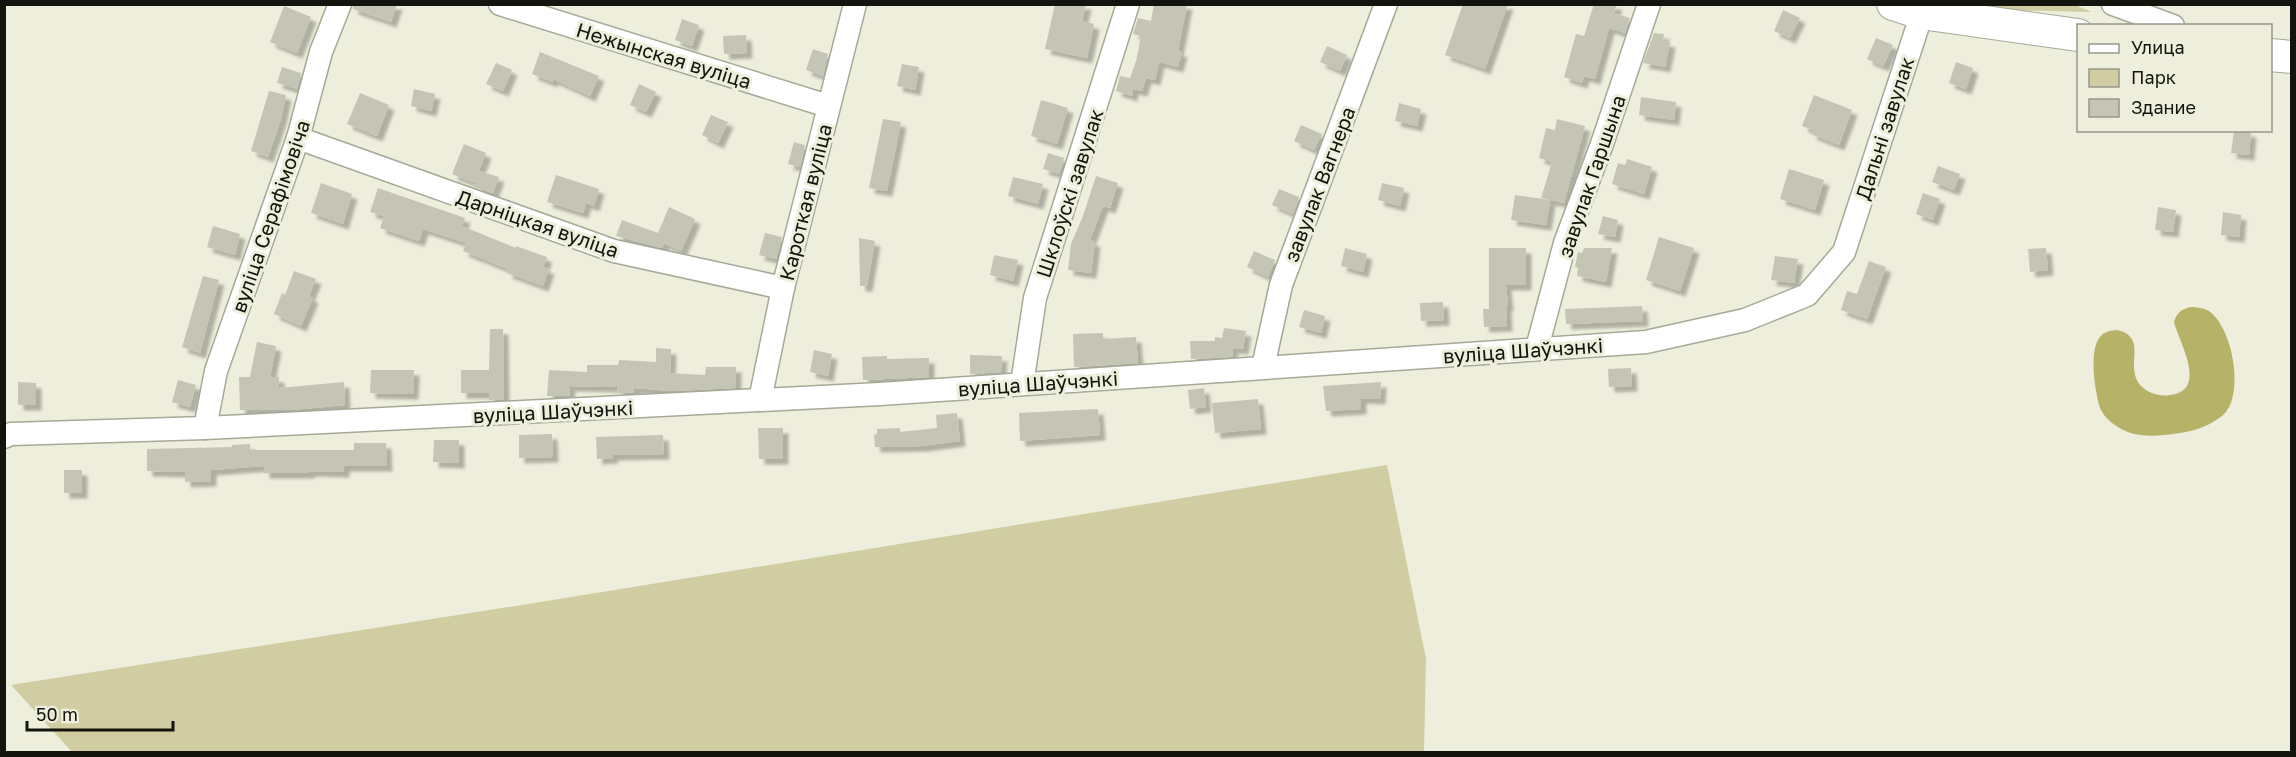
<svg xmlns="http://www.w3.org/2000/svg" width="2296" height="757" viewBox="0 0 2296 757" font-family="'Golos Text',sans-serif">
<style>
.green{fill:#cfcda1}
.forest{fill:#b6b268}
.building{fill:#c5c5b5;filter:url(#shadow)}
.lines{fill:none;stroke-linecap:round;stroke-linejoin:round}
.minor-casing{stroke:#a8a898;stroke-width:25}
.secondary-casing{stroke:#a8a898;stroke-width:34}
.minor{stroke:#fff;stroke-width:22}
.secondary{stroke:#fff;stroke-width:32}
.labels{text-anchor:middle;dominant-baseline:central;stroke-width:6;stroke-linejoin:round;paint-order:stroke}
.street-label{font-size:20px;fill:#14140e;stroke:#eed}
</style>
<defs>
<filter id="shadow"><feDropShadow dx="5.5" dy="5.5" stdDeviation="1.5" flood-color="#0004"/></filter>
</defs>
<rect width="100%" height="100%" fill="#eed"/>
<g class="green">
<path d="M2072 4 2092 12 1962 9 1947 5Z"/>
<path d="M1387 465 1426 659 1424 752H72L11 685 528 604Z"/>
</g>
<path class="forest" d="M2191 307C2197 307 2203 308 2209 311 2232 327 2244 390 2226 412 2216 423 2200 429 2186 432 2164 436 2134 440 2115 425 2109 421 2103 415 2100 408 2095 391 2087 345 2103 334 2111 328 2125 329 2131 338 2140 350 2127 370 2141 386 2148 393 2160 397 2170 395 2209 391 2179 342 2174 322 2177 312 2182 309 2191 307Z"/>
<g class="building">
<path d="M353 4H397L391 22 353 9Z"/>
<path d="M1055 4H1086L1082 21 1094 24 1087 58 1045 49Z"/>
<path d="M1154 4H1187L1178 51 1182 52 1178 67 1159 62 1155 80 1146 78 1142 91 1133 89 1132 96 1116 91 1120 76 1130 78 1136 61 1141 36 1133 34 1138 18 1151 21Z"/>
<path d="M1463 4H1508L1485 69 1445 55Z"/>
<path d="M1594 4H1617L1614 13 1630 18 1625 33 1609 28 1595 79 1584 76 1582 83 1564 77 1576 34 1584 36Z"/>
<path d="M284 6 311 17 297 53 270 42Z"/>
<path d="M1783 10 1800 18 1790 38 1774 31Z"/>
<path d="M682 19 699 25 692 46 675 40Z"/>
<path d="M1654 33 1664 34 1663 41 1670 42 1665 67 1643 63Z"/>
<path d="M746 35 747 53 724 54 723 36Z"/>
<path d="M1876 38 1893 45 1883 66 1867 59Z"/>
<path d="M1327 46 1347 55 1340 71 1320 62Z"/>
<path d="M813 49 828 54 823 76 806 70Z"/>
<path d="M540 52 599 76 590 96 553 79 552 82 532 74Z"/>
<path d="M1956 62 1973 68 1966 89 1949 83Z"/>
<path d="M496 63 512 70 503 91 486 84Z"/>
<path d="M902 64 919 67 915 90 897 86Z"/>
<path d="M282 67 301 73 297 89 277 83Z"/>
<path d="M639 84 656 92 646 112 630 105Z"/>
<path d="M414 89 435 94 431 111 411 106Z"/>
<path d="M269 91 286 95 281 119 268 157 251 151Z"/>
<path d="M360 93 389 105 377 136 347 124Z"/>
<path d="M1814 95 1852 110 1839 145 1811 134 1813 130 1802 126Z"/>
<path d="M1641 97 1676 102 1674 120 1639 115Z"/>
<path d="M1041 100 1068 108 1057 144 1031 136Z"/>
<path d="M1399 103 1421 109 1417 126 1395 121Z"/>
<path d="M711 115 728 122 718 143 702 135Z"/>
<path d="M883 119 901 122 887 191 869 188Z"/>
<path d="M1557 119 1585 126 1564 203 1541 198 1552 162 1539 158 1546 128 1555 130Z"/>
<path d="M1301 125 1322 134 1314 150 1294 141Z"/>
<path d="M2234 130 2251 132 2249 155 2231 153Z"/>
<path d="M794 142 805 145 800 167 788 164Z"/>
<path d="M464 144 486 153 474 183 452 174Z"/>
<path d="M1048 153 1064 158 1059 174 1043 169Z"/>
<path d="M1627 159 1652 167 1644 194 1612 184 1618 163 1625 165Z"/>
<path d="M1938 166 1960 174 1954 190 1932 182Z"/>
<path d="M1789 169 1824 180 1815 210 1780 199Z"/>
<path d="M479 171 499 177 493 193 474 187Z"/>
<path d="M556 175 599 189 594 206 586 203 583 213 547 202Z"/>
<path d="M1096 176 1118 183 1110 208 1103 206 1090 240 1095 242 1091 273 1068 270 1071 244 1083 216Z"/>
<path d="M1013 177 1043 184 1038 204 1008 196Z"/>
<path d="M321 183 352 194 343 224 311 213Z"/>
<path d="M1382 183 1404 188 1400 206 1378 200Z"/>
<path d="M378 188 465 218 462 226 516 248V246L547 257 543 267 549 269 543 286 507 273 508 269 463 251 466 243 423 229 419 241 380 228 384 216 370 212Z"/>
<path d="M1279 189 1299 197 1293 214 1272 205Z"/>
<path d="M1923 193 1940 199 1933 220 1916 214Z"/>
<path d="M1515 195 1550 200 1546 225 1511 220Z"/>
<path d="M669 207 695 219 681 251 664 243 662 248 616 236 622 220 658 233Z"/>
<path d="M2158 207 2176 210 2173 232 2155 230Z"/>
<path d="M2223 212 2241 215 2239 237 2221 235Z"/>
<path d="M1603 216 1618 220 1615 237 1598 234Z"/>
<path d="M213 226 240 234 235 255 207 247Z"/>
<path d="M765 233 782 237 776 259 759 255Z"/>
<path d="M1659 237 1694 248 1680 291 1646 280Z"/>
<path d="M859 238 875 241 867 286H860Z"/>
<path d="M1345 248 1367 254 1363 272 1341 266Z"/>
<path d="M1489 248H1526V285H1506L1508 305 1506 306 1507 326 1484 327 1483 309H1489Z"/>
<path d="M1584 248H1612L1606 282 1577 276 1578 268 1575 267 1578 252 1582 253Z"/>
<path d="M2046 248 2048 270 2030 272 2028 249Z"/>
<path d="M1254 251 1275 260 1268 277 1247 267Z"/>
<path d="M994 255 1018 260 1013 281 990 275Z"/>
<path d="M1775 256 1798 259 1794 283 1771 280Z"/>
<path d="M1869 261 1886 267 1867 319 1841 310 1847 291 1857 294Z"/>
<path d="M294 271 316 279 309 296 313 298 301 326 274 314 282 293 285 295Z"/>
<path d="M203 276 219 280 200 353 182 347Z"/>
<path d="M1443 302 1444 320 1421 321 1420 303Z"/>
<path d="M1642 306 1643 321 1566 324 1565 309Z"/>
<path d="M1304 310 1325 316 1321 333 1299 327Z"/>
<path d="M1224 328 1246 331 1243 349 1233 348 1232 357 1191 359 1190 341H1215V337L1222 338Z"/>
<path d="M490 329H503L504 399 489 400V393H461V370H489Z"/>
<path d="M1103 333V339L1136 337 1138 363 1074 367 1073 334Z"/>
<path d="M257 342 276 346 270 377H279V388L344 382 345 405 302 409 240 410 239 377H250Z"/>
<path d="M656 348 671 349 670 373 705 375 706 367H736V388L673 391 634 388V393H617L618 387 570 386 569 396H547L549 370 587 372V365H618L619 360 656 362Z"/>
<path d="M814 350 832 354 828 376 810 372Z"/>
<path d="M970 355 1002 356 1001 372 970 374Z"/>
<path d="M887 356V359L929 358V377L863 380 862 357Z"/>
<path d="M1631 368 1632 386 1609 387 1608 369Z"/>
<path d="M371 370H414L413 394 370 393Z"/>
<path d="M178 380 196 385 190 407 172 402Z"/>
<path d="M18 382 36 383V405H18Z"/>
<path d="M1381 382 1380 399 1361 398V409L1326 411 1323 386Z"/>
<path d="M1204 388 1206 407 1190 409 1188 390Z"/>
<path d="M1258 399 1261 429 1215 433 1212 403Z"/>
<path d="M1098 409 1100 435 1020 441 1019 413Z"/>
<path d="M957 413 960 441 922 446 875 447 874 435 877 434V429L900 428V432L937 428 936 415Z"/>
<path d="M758 428H783V459H759Z"/>
<path d="M552 434 553 457 519 458V435Z"/>
<path d="M663 435 664 454 612 455 613 458 597 459 596 437Z"/>
<path d="M434 440H459V463L433 462Z"/>
<path d="M354 443H386L387 466H344V472L309 471V473H264V466L211 470V481L185 482V472L147 471V449L232 447V445L250 444V450H354Z"/>
<rect x="64" y="470" width="18" height="23"/>
</g>
<g class="lines">
<defs>
<g id="minor">
<path d="M500 4 828 106"/>
<path d="M2113 4 2173 26"/>
<path d="M298 138 614 251 783 288"/>
<path d="M1537 348 1565 243 1602 144 1649 4"/>
<path d="M1263 367 1281 285 1386 4"/>
<path d="M1022 384 1035 298 1128 4"/>
<path d="M760 400 783 288 855 4"/>
<path d="M205 428 216 371 298 138 321 52 340 4"/>
<path d="M4 437 11 434 205 428 880 394 1646 342 1745 320 1807 295 1844 252 1925 4"/>
</g>
<g id="secondary">
<path d="M1893 4 1921 13 2078 35"/>
<path d="M2270 55 2292 57"/>
</g>
</defs>
<use href="#minor" class="minor-casing"/>
<use href="#secondary" class="secondary-casing"/>
<use href="#minor" class="minor"/>
<use href="#secondary" class="secondary"/>
</g>
<g class="labels">
<g class="street-label">
<text transform="translate(664 55) rotate(17)">Нежынская вуліца</text>
<text transform="translate(1884 128) rotate(-72)">Дальні завулак</text>
<text transform="translate(1591 176) rotate(-71)">завулак Гаршына</text>
<text transform="translate(1319 184) rotate(-69)">завулак Вагнера</text>
<text transform="translate(1069 193) rotate(-72)">Шклоўскі завулак</text>
<text transform="translate(805 202) rotate(-76)">Кароткая вуліца</text>
<text transform="translate(270 216) rotate(-71)">вуліца Серафімовіча</text>
<text transform="translate(538 223) rotate(19)">Дарніцкая вуліца</text>
<text transform="translate(1523 350) rotate(-4)">вуліца Шаўчэнкі</text>
<text transform="translate(1038 383) rotate(-4)">вуліца Шаўчэнкі</text>
<text transform="translate(553 411) rotate(-3)">вуліца Шаўчэнкі</text>
</g>
</g>
<rect width="2296" height="757" fill="none" stroke="#14140e" stroke-width="12"/>
<rect x="2077" y="24" width="195" height="108" fill="#eeeedd" stroke="#97978a" stroke-width="1.5"/>
<rect x="2089" y="44" width="30" height="9" fill="#ffffff" stroke="#97978a" stroke-width="1.5"/>
<text x="2131" y="54" font-size="18" fill="#14140e">Улица</text>
<rect x="2089" y="69" width="30" height="18" fill="#cfcda1" stroke="#97978a" stroke-width="1.5"/>
<text x="2131" y="84" font-size="18" fill="#14140e">Парк</text>
<rect x="2089" y="99" width="30" height="18" fill="#c5c5b5" stroke="#97978a" stroke-width="1.5"/>
<text x="2131" y="114" font-size="18" fill="#14140e">Здание</text>
<path d="M27 721v9h146v-9" fill="none" stroke="#14140e" stroke-width="3"/>
<text x="36" y="721" font-size="18" fill="#14140e" stroke="#eeeedd" stroke-width="4.5" paint-order="stroke">50 m</text>
</svg>
